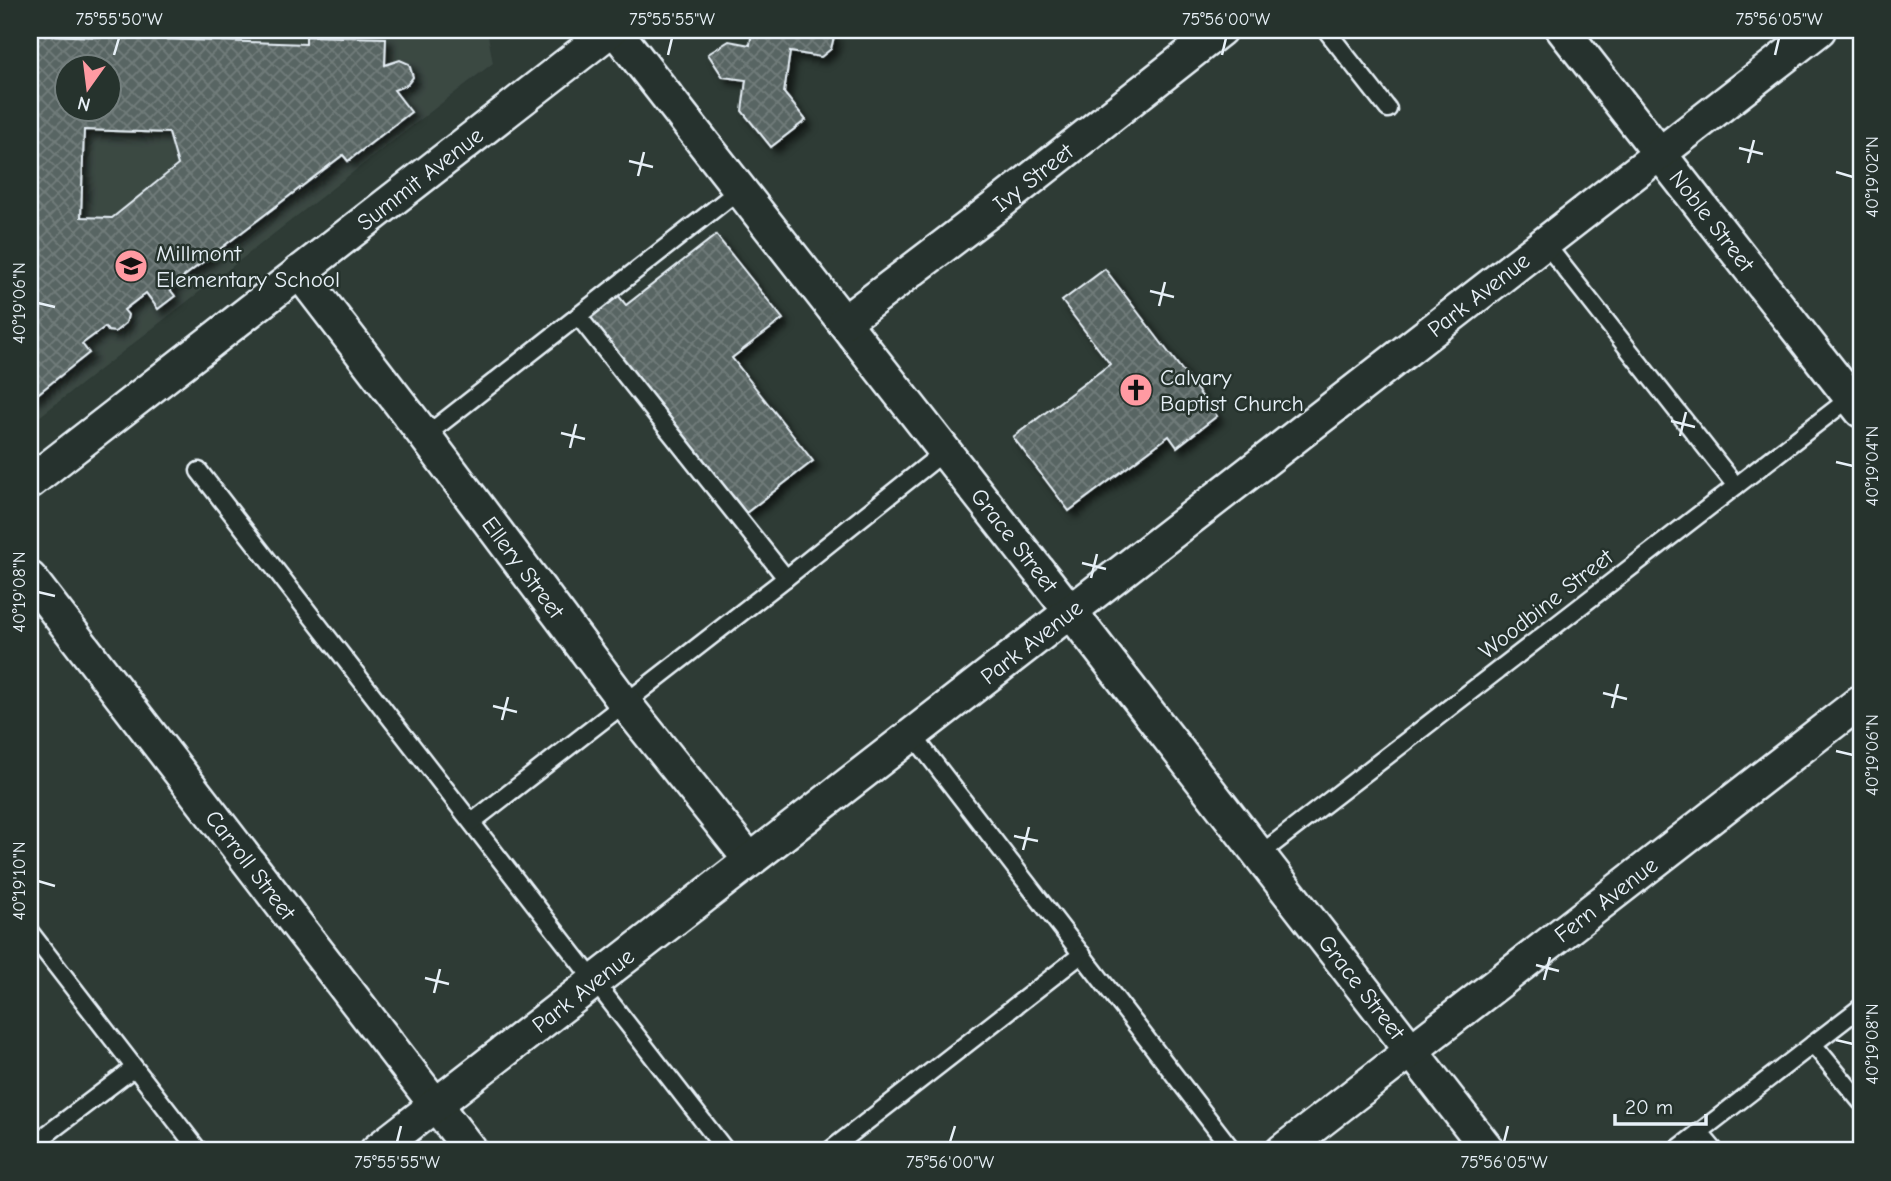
<svg xmlns="http://www.w3.org/2000/svg" width="1891" height="1181" viewBox="0 0 1891 1181" font-family="'Comic Neue',sans-serif">
<style>
.built{fill:#3b4843;fill-rule:evenodd}
.building{fill:url(#building-cross-hatch);stroke:#e8f1f8;stroke-width:2;fill-rule:evenodd;filter:url(#shadow)}
.lines{fill:none;stroke-linecap:round;stroke-linejoin:round}
.service-casing{stroke:#e8f1f8;stroke-width:21}
.minor-casing{stroke:#e8f1f8;stroke-width:37}
.service{stroke:#26332d;stroke-width:16}
.minor{stroke:#26332d;stroke-width:32}
.ticks{fill:none;stroke:#e8f1f8;stroke-width:2.5}
.labels{text-anchor:middle;dominant-baseline:central;stroke-width:5;stroke-linejoin:round;paint-order:stroke}
.street-label{font-size:23px;fill:#e8f1f8;stroke:#26332d}
.poi-label{font-size:23px;fill:#e8f1f8;stroke:#26332d;text-anchor:start}
.neatline{fill:none;stroke:#e8f1f8;stroke-width:2.5}
.ticks-label{font-size:18px;text-anchor:middle;fill:#e8f1f8}
</style>
<defs>
<pattern id="building-cross-hatch" width="8" height="8" patternUnits="userSpaceOnUse" patternTransform="scale(1.75)"><rect width="8" height="8" fill="#596563"/><path d="M0 0l8 8M0 8l8-8" fill="none" stroke="#717c7a"/></pattern>
<filter id="shadow"><feDropShadow dx="6" dy="6" stdDeviation="3.5" flood-color="#0009"/></filter>
</defs>
<rect width="100%" height="100%" fill="#2e3b35"/>
<filter id="ink" filterUnits="userSpaceOnUse"><feTurbulence type="fractalNoise" baseFrequency=".0143" numOctaves="2"/><feDisplacementMap in="SourceGraphic" scale="14" xChannelSelector="R" yChannelSelector="G"/><feConvolveMatrix kernelMatrix="1 2 1 2 8 2 1 2 1" color-interpolation-filters="sRGB"/></filter>
<g filter="url(#ink)">
<path class="built" d="M30 30H487L493 63 30 424ZM66 66H108V108H66Z"/>
<g class="building">
<path d="M30 30H44V35L306 44V36L386 38 385 65 400 60 409 64 413 77 407 85 394 90 411 112 348 161 343 155 169 288 175 296 158 309 146 293 124 310 128 315 126 323 115 332 108 331 105 327 82 344 89 353 30 400ZM66 66H108V108H66ZM84 130 169 133 178 165 112 218 81 217Z"/>
<path d="M752 30H829L834 37 831 49 821 57 790 52 784 93 806 120 771 147 742 111 746 80 723 77 708 54 729 41 750 45Z"/>
<path d="M716 235 783 319 732 358 813 461 746 513 665 411 662 413 588 318 618 295 626 305Z"/>
<path d="M1105 269 1217 416 1177 447 1169 436 1069 511 1013 437 1110 364 1062 301Z"/>
</g>
<g class="lines">
<defs>
<g id="service">
<path d="M1326 30 1388 109"/>
<path d="M1544 242 1736 486"/>
<path d="M578 316 786 578"/>
<path d="M425 436 740 189"/>
<path d="M199 471 726 1151"/>
<path d="M912 734 1233 1151"/>
<path d="M472 822 786 578 945 451"/>
<path d="M1259 855 1855 394"/>
<path d="M30 932 199 1151"/>
<path d="M1813 1044 1861 1102"/>
<path d="M1699 1132 1715 1151"/>
<path d="M30 1147 134 1068"/>
<path d="M829 1151 1082 954"/>
<path d="M1675 1151 1861 1007"/>
</g>
<g id="minor">
<path id="s1" d="M615 30 1070 611 1489 1151"/>
<path id="s2" d="M1563 30 1861 411"/>
<path id="s3" d="M299 272 425 436 624 702 750 860"/>
<path id="s4" d="M844 322 999 204 1220 30"/>
<path id="s5" d="M30 482 611 30"/>
<path id="s6" d="M30 578 471 1151"/>
<path id="s7" d="M376 1151 1819 30"/>
<path id="s8" d="M1282 1151 1861 701"/>
</g>
</defs>
<use href="#service" class="service-casing"/>
<use href="#minor" class="minor-casing"/>
<use href="#service" class="service"/>
<use href="#minor" class="minor"/>
</g>
</g>
<path class="ticks" d="M114 55 119 38M668 55 672 38M1222 55 1226 38M1775 55 1779 38M1739 148 1763 154M629 161 653 167M1748 163 1754 140M1836 172 1853 177M638 176 644 152M1150 291 1174 297M38 303 55 307M1159 306 1165 282M1671 421 1695 427M561 433 585 439M1680 436 1686 412M570 448 576 424M1836 462 1853 466M1082 563 1106 569M1091 578 1097 554M38 592 55 596M1603 693 1627 699M493 706 517 712M1612 708 1618 684M502 720 508 697M1836 751 1853 755M1014 836 1038 841M1023 850 1029 827M38 881 55 886M1536 965 1559 971M425 978 449 984M1544 980 1550 957M434 993 440 969M1836 1040 1853 1044M397 1142 401 1126M950 1142 955 1126M1504 1142 1508 1126"/>
<defs>
<symbol id="school-disc" viewBox="-11 -11 22 22"><circle r="9.5" fill="#ff9aa2" stroke="#26332d"/><path d="M0-5L7-2L0 1L-7-2ZM-4 1L0 2.5L4 1V4Q0 6-4 4Z" fill="#111"/></symbol>
<symbol id="church-disc" viewBox="-11 -11 22 22"><circle r="9.5" fill="#ff9aa2" stroke="#26332d"/><path d="M-1.2-6h2.4v3.5h3.3v2.4h-3.3V6h-2.4V-.1h-3.3v-2.4h3.3Z" fill="#111"/></symbol>
</defs>
<g fill-rule="evenodd">
<use href="#school-disc" x="112" y="247" width="38" height="38"/>
<use href="#church-disc" x="1117" y="371" width="38" height="38"/>
</g>
<g class="labels">
<g class="street-label">
<text stroke="none"><textPath href="#s4" startOffset="238">Ivy Street</textPath></text>
<text stroke="none"><textPath href="#s5" startOffset="494">Summit Avenue</textPath></text>
<text stroke="none"><textPath href="#s2" startOffset="242">Noble Street</textPath></text>
<text stroke="none"><textPath href="#s7" startOffset="1396">Park Avenue</textPath></text>
<text stroke="none"><textPath href="#s1" startOffset="648">Grace Street</textPath></text>
<text stroke="none"><textPath href="#s3" startOffset="371">Ellery Street</textPath></text>
<text transform="translate(1546 604) rotate(-38)">Woodbine Street</text>
<text stroke="none"><textPath href="#s7" startOffset="830">Park Avenue</textPath></text>
<text stroke="none"><textPath href="#s6" startOffset="362">Carroll Street</textPath></text>
<text stroke="none"><textPath href="#s8" startOffset="410">Fern Avenue</textPath></text>
<text stroke="none"><textPath href="#s1" startOffset="1214">Grace Street</textPath></text>
<text stroke="none"><textPath href="#s7" startOffset="262">Park Avenue</textPath></text>
</g>
<g class="poi-label">
<text x="156" y="253">Millmont<tspan x="156" dy="26">Elementary School</tspan></text>
<text x="1160" y="377">Calvary<tspan x="1160" dy="26">Baptist Church</tspan></text>
</g>
</g>
<rect width="1891" height="1181" fill="none" stroke="#26332d" stroke-width="77"/>
<g transform="translate(88 88) rotate(194)"><circle r="33" fill="#26332d" stroke="#747f7e" stroke-width="2"/>
<path d="M0-5L12 26L0 18L-12 26Z" fill="#ff9aa2"/>
<text y="-10" font-size="19" font-weight="bold" text-anchor="middle" fill="#e8f1f8">N</text>
</g>
<path d="M1615 1114v10h91v-10" fill="none" stroke="#e8f1f8" stroke-width="3.5"/>
<text x="1625" y="1114" font-size="21" fill="#e8f1f8" stroke="#26332d" stroke-width="5" paint-order="stroke">20 m</text>
<rect x="38" y="38" width="1815" height="1104" class="neatline"/>
<g class="ticks-label">
<text x="119" y="25">75°55'50"W</text>
<text x="672" y="25">75°55'55"W</text>
<text x="1226" y="25">75°56'00"W</text>
<text x="1779" y="25">75°56'05"W</text>
<text transform="translate(1872 177) rotate(-90)" y="6">40°19'02"N</text>
<text transform="translate(19 303) rotate(-90)" y="6">40°19'06"N</text>
<text transform="translate(1872 466) rotate(-90)" y="6">40°19'04"N</text>
<text transform="translate(19 592) rotate(-90)" y="6">40°19'08"N</text>
<text transform="translate(1872 755) rotate(-90)" y="6">40°19'06"N</text>
<text transform="translate(19 881) rotate(-90)" y="6">40°19'10"N</text>
<text transform="translate(1872 1044) rotate(-90)" y="6">40°19'08"N</text>
<text x="397" y="1168">75°55'55"W</text>
<text x="950" y="1168">75°56'00"W</text>
<text x="1504" y="1168">75°56'05"W</text>
</g>
</svg>
